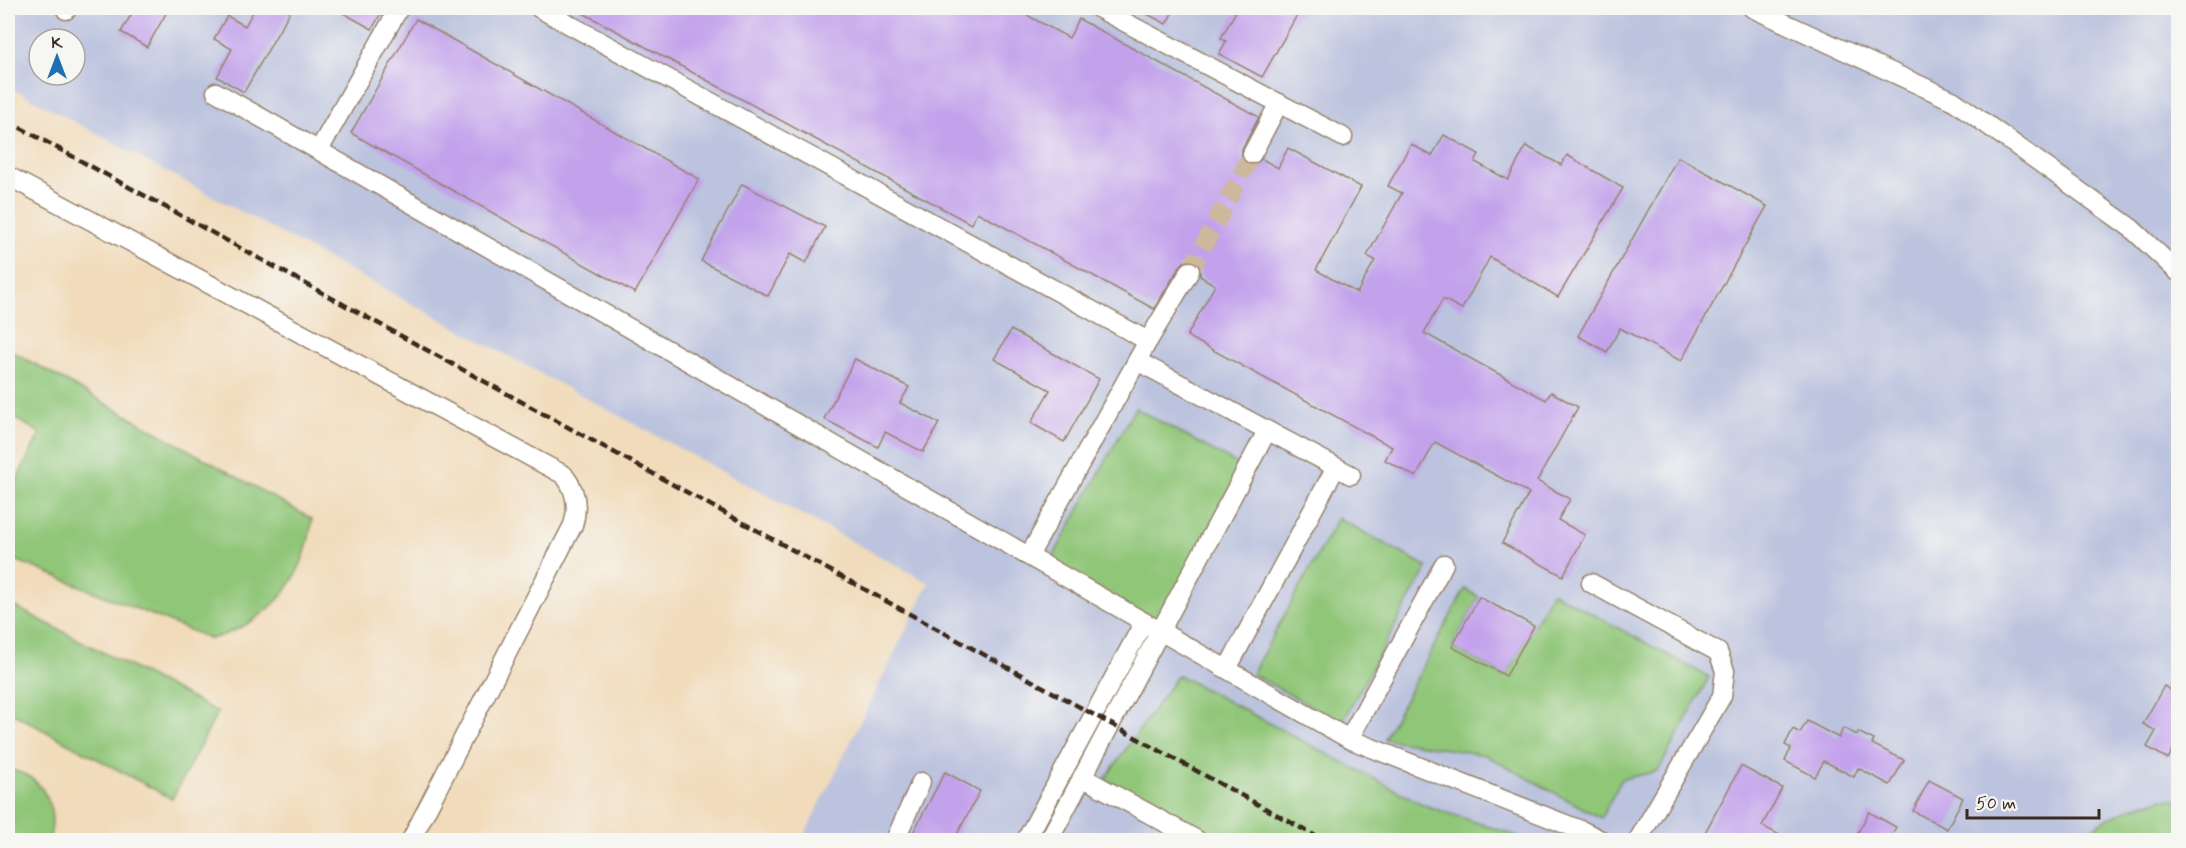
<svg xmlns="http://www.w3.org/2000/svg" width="2186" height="848" viewBox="0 0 2186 848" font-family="Mynerve,sans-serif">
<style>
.industrial{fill:#bcc3de;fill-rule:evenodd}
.green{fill:#90c678;stroke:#66784b;stroke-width:1.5}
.building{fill:#c2a2eb}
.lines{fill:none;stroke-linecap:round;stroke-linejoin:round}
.minor-tunnel{stroke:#cdb89b;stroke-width:18;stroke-dasharray:18 9;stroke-linecap:butt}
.minor-casing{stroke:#96826c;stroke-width:21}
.minor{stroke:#fff;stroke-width:18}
.rail{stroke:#3b2a1e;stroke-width:4.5;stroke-dasharray:9 4.5;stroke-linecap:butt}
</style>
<rect width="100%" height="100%" fill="#f6f6f2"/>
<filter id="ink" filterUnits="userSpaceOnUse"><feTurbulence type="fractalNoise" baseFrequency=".0167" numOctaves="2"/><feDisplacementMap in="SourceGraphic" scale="12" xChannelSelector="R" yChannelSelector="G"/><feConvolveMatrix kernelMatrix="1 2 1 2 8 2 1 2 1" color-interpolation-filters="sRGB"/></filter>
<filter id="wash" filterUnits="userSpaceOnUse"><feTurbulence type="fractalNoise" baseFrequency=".008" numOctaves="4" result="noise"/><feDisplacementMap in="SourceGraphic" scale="24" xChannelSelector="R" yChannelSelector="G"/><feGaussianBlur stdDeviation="1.35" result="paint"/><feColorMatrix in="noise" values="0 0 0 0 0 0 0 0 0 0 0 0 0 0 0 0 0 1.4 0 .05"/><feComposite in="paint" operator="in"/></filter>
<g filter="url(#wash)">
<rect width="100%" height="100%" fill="#f1dbba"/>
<path class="industrial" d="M8 8H2178V840H802L929 583 8 86ZM39 39H75V75H39Z"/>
<g class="green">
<path d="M8 349 312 519C305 582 271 621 211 639L8 557V497L40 433 8 414Z"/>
<path d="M1135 408 1243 467 1158 623 1049 564Z"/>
<path d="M1338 518 1427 567 1342 723 1252 674Z"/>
<path d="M1465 589 1479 597 1452 647 1506 676 1552 592 1709 677 1658 771 1622 779 1601 818 1485 755 1384 739Z"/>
<path d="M8 603 218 712 172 799 8 711Z"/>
<path d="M1178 675 1424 805 1529 840H1213L1105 779Z"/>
<path d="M8 770C43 773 59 809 49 840H8Z"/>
<path d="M2162 799H2178V840H2083C2091 821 2142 803 2162 799Z"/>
</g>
<g id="blocks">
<g class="building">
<path d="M135 8H169L147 47 121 32Z"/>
<path d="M255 8H292L244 92 217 77 232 49 214 39 227 16 245 26Z"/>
<path d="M334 8H384L372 29Z"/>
<path d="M574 8H1014L1069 38 1079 19 1259 117 1242 149V159L1246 164 1253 165 1262 159 1278 168 1288 148 1361 187 1316 270 1357 293 1375 260 1367 256 1402 193 1388 186 1411 144 1432 156 1444 135 1479 154 1475 162 1508 180 1526 146 1561 165 1567 155 1623 188 1558 297 1490 257 1462 309 1443 299 1424 333 1546 400 1551 392 1578 407 1537 481 1570 499 1558 520 1585 535 1563 576 1502 543 1529 493 1435 442 1416 477 1385 460 1392 447 1187 336 1215 285 1200 276V266L1195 261H1185L1180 266 1154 309 977 212 971 224Z"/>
<path d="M1136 8H1175L1166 24Z"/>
<path d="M1238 8H1301L1262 77 1219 54 1226 41 1221 38Z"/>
<path d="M416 19 699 179 635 293 351 133Z"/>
<path d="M1678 157 1767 206 1681 361 1620 328 1607 352 1578 336Z"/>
<path d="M742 184 825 227 806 263 790 254 768 296 701 261Z"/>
<path d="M1011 330 1099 379 1064 442 1031 423 1050 390 994 359Z"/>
<path d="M855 359 909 387 900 403 939 423 923 452 885 432 878 447 824 419Z"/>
<path d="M1479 597 1534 626 1506 676 1452 647Z"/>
<path d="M2164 686 2178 694V740L2168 759 2147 747 2156 731 2143 724Z"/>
<path d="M1807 721 1839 738 1843 728 1857 735 1858 732 1874 740 1872 744 1904 760 1890 785 1858 768 1854 777 1824 761 1815 777 1785 761 1791 748 1785 745 1793 729 1800 733Z"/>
<path d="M1741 766 1782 788 1762 826 1789 840H1701Z"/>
<path d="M945 772 980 791 954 840H909Z"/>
<path d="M1929 780 1963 798 1947 829 1913 811Z"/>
<path d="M1869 812 1896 827 1889 840H1854Z"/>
</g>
</g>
</g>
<g filter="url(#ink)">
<use href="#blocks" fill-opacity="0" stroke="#96826c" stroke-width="1.5"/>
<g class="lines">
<path class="minor-tunnel" d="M1190 271 1252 154"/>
<defs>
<g id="minor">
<path d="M539 8 1148 341 1029 556 1023 553"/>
<path d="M1098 8 1343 137"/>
<path d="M1752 8 1954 101 2131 228 2178 272"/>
<path d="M66 10 68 8"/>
<path d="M216 92 1349 739 1583 831 1601 840"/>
<path d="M319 150 399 8"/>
<path d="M1252 154 1279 103"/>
<path d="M8 176 564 475C576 490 579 506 573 525L411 840"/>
<path d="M1148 341 1190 271"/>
<path d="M1137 361 1351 475"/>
<path d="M1591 583 1718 652 1725 671 1722 696 1638 840"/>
<path d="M1227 669 1336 467"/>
<path d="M1349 739 1444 564"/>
<path d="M1082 777 1197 840"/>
<path d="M895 840 921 782"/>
<path d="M1026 840 1144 622"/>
<path d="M1049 840 1267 431"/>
</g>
</defs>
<use href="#minor" class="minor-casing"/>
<use href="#minor" class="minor"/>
<path class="rail" d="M8 121 1323 840"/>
</g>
</g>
<rect width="2186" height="848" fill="none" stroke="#f6f6f2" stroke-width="30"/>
<g transform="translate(57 57)"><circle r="28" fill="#f6f6f2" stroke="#aba49d" stroke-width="1.5"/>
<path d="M0-4.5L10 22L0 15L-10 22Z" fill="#1f6fb2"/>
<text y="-9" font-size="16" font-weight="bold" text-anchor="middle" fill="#3b2a1e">K</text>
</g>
<path d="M1967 809v9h132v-9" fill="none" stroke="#3b2a1e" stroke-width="3"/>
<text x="1976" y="809" font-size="18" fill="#3b2a1e" stroke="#f6f6f2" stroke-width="4.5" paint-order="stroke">50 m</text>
</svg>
